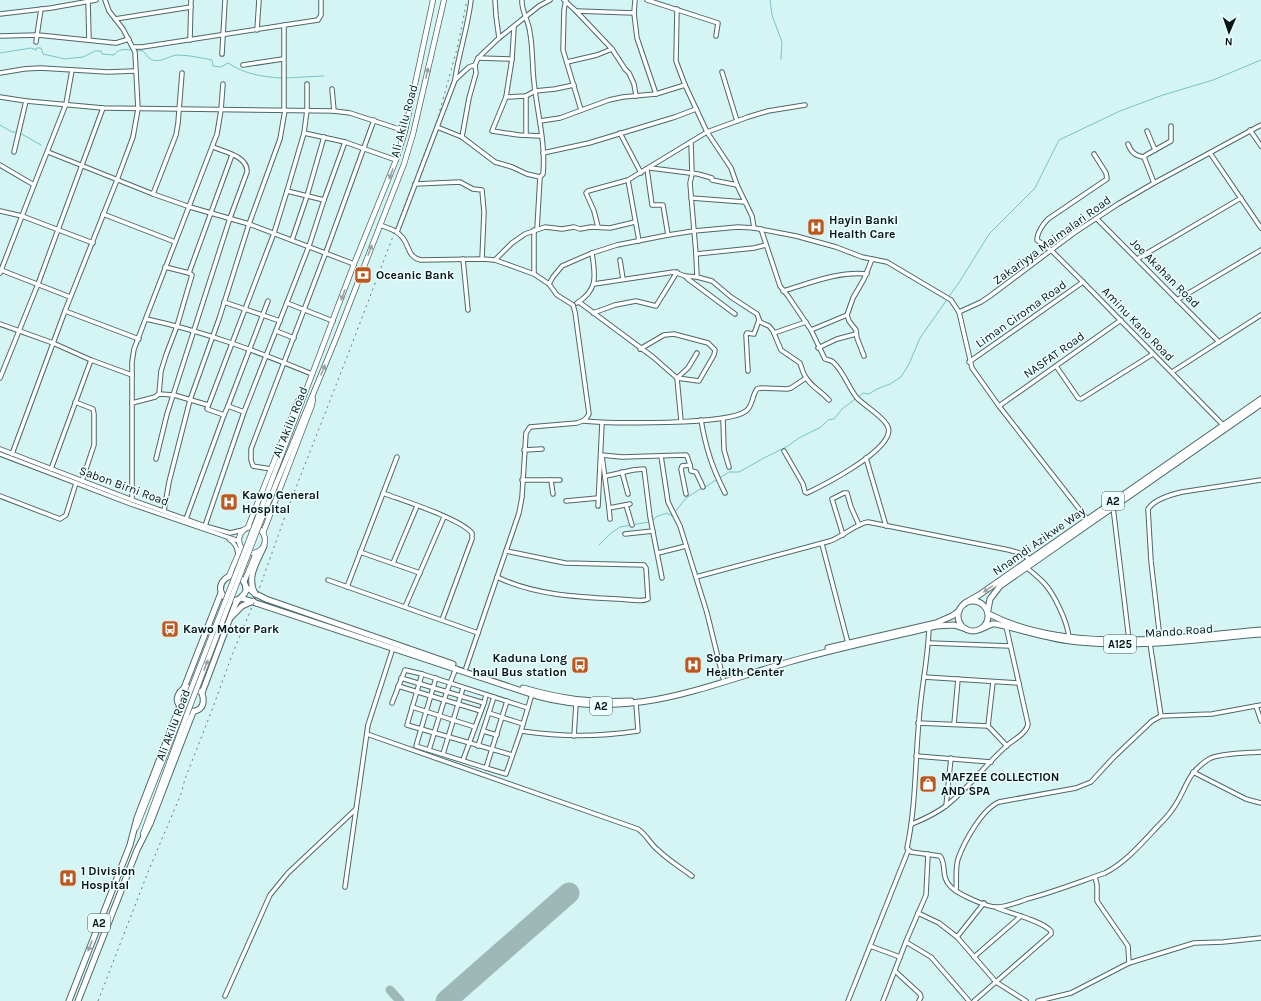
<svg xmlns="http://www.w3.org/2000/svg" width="1261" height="1001" viewBox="0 0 1261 1001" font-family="Karla,sans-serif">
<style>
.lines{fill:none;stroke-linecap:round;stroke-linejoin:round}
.stream{stroke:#77c3c5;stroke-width:1}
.taxiway{stroke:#9eb8b8;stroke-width:9}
.runway{stroke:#9eb8b8;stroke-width:21}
.minor-casing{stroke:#4d6869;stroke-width:5.5}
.major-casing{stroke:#4d6869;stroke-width:6}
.highway-casing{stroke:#4d6869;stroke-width:7}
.minor{stroke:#fff;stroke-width:3.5}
.major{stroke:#fff;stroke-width:4.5}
.highway{stroke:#fff;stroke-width:5}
.rail{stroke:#667b7b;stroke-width:1;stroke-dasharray:2 4;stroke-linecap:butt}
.major-bridge-casing{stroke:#4d6869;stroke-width:6;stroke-linecap:butt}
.major-bridge{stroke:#fff;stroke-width:4.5}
.oneway{fill:#9da1a1}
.labels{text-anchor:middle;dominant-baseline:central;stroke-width:3;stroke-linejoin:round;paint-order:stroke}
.shield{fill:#ecfefe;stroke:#4d5a5b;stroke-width:1}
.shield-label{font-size:11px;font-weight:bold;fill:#091415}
.street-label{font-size:12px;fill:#091415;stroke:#ecfefe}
.poi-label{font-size:12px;font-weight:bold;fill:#091415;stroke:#ecfefe;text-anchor:start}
</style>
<rect width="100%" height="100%" fill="#d5f4f4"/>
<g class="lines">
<g class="stream">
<path d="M770 0 772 15 782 42 781 59"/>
<path d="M135 50 143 51C145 53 147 56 149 58 158 65 168 56 177 55 189 55 201 58 212 60L213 66 221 67 228 63C244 74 263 77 282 78"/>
<path d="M0 53 31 48 36 50V48H41L43 54 65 59 73 58 83 57 95 51H101L102 54 114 55C118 49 124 49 132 50"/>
<path d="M285 78 324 76"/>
<path d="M0 125 12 132H18L41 145"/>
<path d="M705 487 729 472H739L764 458 788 446 799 438 821 427 828 420 834 419 842 409 863 393 869 394 877 389 890 384 901 377 909 364 920 338 960 281 989 234 1035 188 1059 140 1120 111 1163 95 1213 80 1261 60"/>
<path d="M675 512 686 498 702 488"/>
<path d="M652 521 656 517 667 513 672 516 673 515"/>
<path d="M599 545 611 533 620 527 649 522"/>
</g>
<path class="taxiway" d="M390 990 400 1001"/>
<path class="runway" d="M446 1001 569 893"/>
<defs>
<g id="minor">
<path d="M495 0 496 16 499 38"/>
<path d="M522 0C521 11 529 21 530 33 533 49 532 66 534 82 537 112 546 143 543 174L540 177 537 229"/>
<path d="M564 0 576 11 612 49 625 69 629 73 634 84 636 96"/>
<path d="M566 0 564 10 563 50 581 110"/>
<path d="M635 0 634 13 637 38 656 94"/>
<path d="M647 0 718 23 716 36"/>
<path d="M88 1 89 40"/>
<path d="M677 9 676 61 685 85 707 132 731 168 737 185 752 216 754 228"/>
<path d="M576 11 634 13"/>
<path d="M0 14 51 8 96 0"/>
<path d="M115 19 191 7"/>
<path d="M514 27 512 59 506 97 492 131 519 135 541 136"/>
<path d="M257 30 259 0"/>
<path d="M0 36 38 35 116 43 129 39"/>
<path d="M190 40 191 0"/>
<path d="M36 42 41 9"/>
<path d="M133 47H142L318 20 321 15V0"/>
<path d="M222 54 225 0"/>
<path d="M478 58 512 59"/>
<path d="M567 62 597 55 612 49"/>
<path d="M243 65 283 59"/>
<path d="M722 72 737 121"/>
<path d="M0 73 24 69 40 68 108 72 135 71"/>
<path d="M455 79C459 52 468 27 471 0"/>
<path d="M332 89 334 111"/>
<path d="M0 97 26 101 103 108 334 111 350 113 405 131"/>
<path d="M506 97 526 96 535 91 555 89 574 85"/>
<path d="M284 110V25"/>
<path d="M540 121 560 118 609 100 623 97 656 94 685 85"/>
<path d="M437 127 462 137 495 162 512 167 527 174 540 177"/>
<path d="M1250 130 1261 146"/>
<path d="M1147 131 1155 150 1171 141V126"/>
<path d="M304 133 345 142 396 160"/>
<path d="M620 133 641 173"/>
<path d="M526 135V96"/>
<path d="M462 137 469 98 476 73 475 65"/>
<path d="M691 142 692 174 690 183 696 254 697 277"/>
<path d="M1128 144C1131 152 1135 156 1144 157"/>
<path d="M14 152 26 101"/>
<path d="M48 152 153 194 190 207 249 224 354 264"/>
<path d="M543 153 589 143 675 117 696 109"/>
<path d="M1210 153 1261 228"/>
<path d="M1094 154 1106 173 1107 179 1048 219C1043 224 1037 233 1037 240L1052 251 1083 282 1223 425"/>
<path d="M0 165 34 185 22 216 93 243"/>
<path d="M650 168 698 174 712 178V180L737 185"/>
<path d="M647 169 652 205H663L668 235"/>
<path d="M628 180 639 241"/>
<path d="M1154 183 1144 157 1146 155 1155 150"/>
<path d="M415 184 460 182 473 189 482 190 484 212 482 259"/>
<path d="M34 185 66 104 72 70"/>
<path d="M287 191 324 200"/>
<path d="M153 194 176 135 178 123 182 73"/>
<path d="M691 198 745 202"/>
<path d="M0 211 22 216 0 273"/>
<path d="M103 214 175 242"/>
<path d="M1097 219 1219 342"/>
<path d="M380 225C388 228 397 230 402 237 410 246 407 257 421 260L482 259 495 260 534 274 549 284 557 295 573 305 575 312 589 414C586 420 583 421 577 423L530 427 526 433 522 497 519 513 466 668"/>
<path d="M598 227 594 211 586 193 588 191 628 180 707 132 748 117 768 111 805 105"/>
<path d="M761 229 780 286 788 296 811 330 825 359C828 360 831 360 833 362 844 372 848 387 857 398 865 406 882 416 887 425 889 428 889 433 887 437 877 457 828 483 807 493L805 492 803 484 784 451"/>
<path d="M397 232 455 80 469 67 475 65 478 58 499 38 539 6 550 0"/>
<path d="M292 240 307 196 324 137"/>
<path d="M696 254 754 248 766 245"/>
<path d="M463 259 468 310"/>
<path d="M1137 259 1241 198"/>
<path d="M495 260 512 243 525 234 545 227 562 229 574 227 580 229 591 227 610 228 635 222"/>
<path d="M620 260 623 279"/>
<path d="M165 267 189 273 232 155"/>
<path d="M1 270 70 297"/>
<path d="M534 274V230"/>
<path d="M685 276 697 277 712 281 731 297 757 314 760 322 769 326 773 331 781 350 800 363C801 366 802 369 803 372 807 384 821 391 829 400"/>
<path d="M549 284 553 277 562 266 592 253 617 245 668 235 694 231 738 227 754 228 796 236 836 247 862 257 887 262 951 300 959 312 972 368 999 406 1087 519"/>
<path d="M594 284 674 272 685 276 688 279 735 314"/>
<path d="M783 291C810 283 838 271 867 274"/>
<path d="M1177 300 1261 250"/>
<path d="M224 302 280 321"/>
<path d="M579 302 653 357 677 378 699 381 714 355 715 350 708 343 674 334 664 335 640 349"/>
<path d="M287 303 333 321"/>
<path d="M577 303C599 289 595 275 592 253"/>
<path d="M65 311 139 339"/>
<path d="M959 312 981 302 990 296 1074 233 1118 204 1154 183 1261 125"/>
<path d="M593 313 615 305 636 301 656 306 677 272"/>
<path d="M146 319C204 331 258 352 312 374"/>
<path d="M0 324 53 343 91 360 132 375"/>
<path d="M811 330 847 315"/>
<path d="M276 331 294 338"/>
<path d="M774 333 806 322"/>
<path d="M818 348 837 339 856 334"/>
<path d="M864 356 857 338 856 330 849 321 847 315 853 298 864 279 872 259"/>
<path d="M969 362 1083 282"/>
<path d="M1056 366 1078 398 1081 399 1153 354"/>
<path d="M748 371 746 335 747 333 754 334 759 320"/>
<path d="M1172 372 1261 315"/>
<path d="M0 378 38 284 103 108"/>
<path d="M159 394 161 371 166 355 177 326 192 275 189 273"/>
<path d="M75 402 93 409 94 414V445L82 481"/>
<path d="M132 403 155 397 159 394 174 395 208 405"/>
<path d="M228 406 268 301"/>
<path d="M999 406 1121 320"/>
<path d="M244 412 228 406 224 415 207 409 274 233 287 191 304 133 307 110V84"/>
<path d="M723 419 724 450 729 467"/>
<path d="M701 420C706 449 712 467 725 493"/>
<path d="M584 421C610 424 728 425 746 411 753 406 752 395 757 389L760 388 787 389 791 388 806 378"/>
<path d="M681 421 677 378 688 368 697 353"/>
<path d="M0 449 132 500 205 526 230 533 243 530"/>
<path d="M524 450 542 449"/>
<path d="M0 454 131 504 239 541"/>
<path d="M12 454 65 311 117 180 133 137 138 109 135 52 123 29 109 11 105 0"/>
<path d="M601 455 622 457 686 455 687 456 690 465 682 466 681 469 686 494"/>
<path d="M602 456 609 508 630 504"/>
<path d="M661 456 668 502 680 526 707 613 723 678"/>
<path d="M866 458 886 526"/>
<path d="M156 459 167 414 230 218 247 172C248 156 224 152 213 147"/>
<path d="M690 465 691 471 696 472 703 487"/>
<path d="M51 469 91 360"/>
<path d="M271 469 253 466 251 460V449L326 252 374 120"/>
<path d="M622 472 628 494"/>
<path d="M606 476 633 470 644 469 650 517 662 578"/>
<path d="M522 480H560"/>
<path d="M551 480 553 494"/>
<path d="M383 493C404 501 459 518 472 533V539L442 620"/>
<path d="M0 496 60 519 66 515 76 483"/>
<path d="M132 500V362L134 349 217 134 221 110 223 84"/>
<path d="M566 501 598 498"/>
<path d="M626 505 632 525"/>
<path d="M598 506 602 423"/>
<path d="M1113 507 1129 640"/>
<path d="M609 508 610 519"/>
<path d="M164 511 169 482 190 400 219 319 249 224 280 139 285 110"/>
<path d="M186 519 224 415"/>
<path d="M205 526 244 412 309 246 324 200 345 142"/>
<path d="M625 534 653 531"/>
<path d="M843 535 832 499 844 493H847L851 507 859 525"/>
<path d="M229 539C235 543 237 547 238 554"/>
<path d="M822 544 848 643"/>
<path d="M360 552 420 573"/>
<path d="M658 553 686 546"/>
<path d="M393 563 417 506"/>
<path d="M1026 567C1032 572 1038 577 1043 582 1054 593 1067 621 1069 637"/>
<path d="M497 577C534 595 577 597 618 599 627 599 640 603 648 599L646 568 644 565 565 563 506 551"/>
<path d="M696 577 830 541C842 537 857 523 868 522L1009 550 1019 553 1030 559"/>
<path d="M328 580 478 633"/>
<path d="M347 587 397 457"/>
<path d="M405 607 444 517"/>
<path d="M929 628C928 659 921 689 919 720 915 762 916 806 907 848L911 852 940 856C947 864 940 877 951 887 958 894 988 908 998 907 1007 907 1018 902 1027 899 1054 892 1079 882 1105 873 1126 862 1142 843 1158 826 1163 821 1168 816 1172 810 1187 790 1185 774 1209 759 1219 753 1249 753 1261 752"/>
<path d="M1160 639 1151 561 1148 509C1155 499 1170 495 1182 492L1261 480"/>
<path d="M929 643 1010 646"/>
<path d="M1150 643 1161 716"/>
<path d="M422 674 407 725 512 755"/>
<path d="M924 677 1019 683"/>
<path d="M401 678 484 703 486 695"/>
<path d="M436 678 416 746 486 768 507 701"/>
<path d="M398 686 481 711"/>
<path d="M532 694 521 731C563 737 596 737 638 731L636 703"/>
<path d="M392 703 405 670 422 674 528 708"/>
<path d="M1256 706 1261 721"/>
<path d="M412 707 475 727"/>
<path d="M489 713 523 724"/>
<path d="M918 723 988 726 1007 746"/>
<path d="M954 724 958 679"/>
<path d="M988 726 993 682"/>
<path d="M483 731 497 735"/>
<path d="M367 734 638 829C647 835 650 844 658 850 668 860 680 867 692 876"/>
<path d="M574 736 576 704"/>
<path d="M478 746 494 697"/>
<path d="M429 750 447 691 456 668"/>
<path d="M443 754 463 688"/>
<path d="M916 756 991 762"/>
<path d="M463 760 484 703"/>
<path d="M486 768 506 774 521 731"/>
<path d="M1193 772 1246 799 1261 803"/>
<path d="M946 806 951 758"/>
<path d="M912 824C924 819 936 814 947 805 970 787 987 762 1010 743 1017 738 1027 732 1028 724L1006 626"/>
<path d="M1095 877 1097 885V901L1128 946 1129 963"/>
<path d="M345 887 368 725 393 648"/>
<path d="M956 891C957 881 955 869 958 859 964 842 982 809 999 802L1076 788 1091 782 1113 758 1152 721 1161 716 1212 714 1261 705"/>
<path d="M918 913 939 923 957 937 996 982 1026 1001"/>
<path d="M957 937 984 903"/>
<path d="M906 942 931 957 969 1001"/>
<path d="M900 957 870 946 908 851"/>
<path d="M974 957 1021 916"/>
<path d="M895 971 920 994 921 997 919 1001"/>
<path d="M225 996 270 895 288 873 356 809"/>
<path d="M848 1001 870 946"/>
<path d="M883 1001 907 939 926 895 928 854"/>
<path d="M974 1001 1051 934V931C1042 921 1010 913 997 908"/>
<path d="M1038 1001 1071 993 1129 963 1194 943 1223 942 1261 938"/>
</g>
<g id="major">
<path d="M256 522 354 264 396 160 405 131 433 0"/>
<path d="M260 523 337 336 404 164 413 134 444 0"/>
<circle cx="252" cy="540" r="13"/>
<path d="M248 527 298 401 304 393"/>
<path d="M263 533 312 405 313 399"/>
<path d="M229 576 241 548"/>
<path d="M244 582 256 553"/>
<path d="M136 828 182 712"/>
<path d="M143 834 187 714"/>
</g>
<g id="highway">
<path d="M246 587 256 594 266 599 453 664"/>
<path d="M255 594C246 577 257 562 264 546"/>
<path d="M241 598 537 696C629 721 702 687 789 662 837 648 887 638 936 626L954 625 966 629"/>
<circle cx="973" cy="616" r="15"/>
<path d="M965 603 979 595 1261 399"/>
<path d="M988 610 990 599 1000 586 1261 404"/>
<path d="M989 614C1067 655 1177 637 1261 630"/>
<path d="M231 617 242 606 253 601"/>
<path d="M981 629 992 624H996C1024 630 1051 640 1079 642 1140 648 1201 639 1261 634"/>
<path d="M828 648 936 623 952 616 959 611"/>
<path d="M184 688 221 593"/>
<path d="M523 688C561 699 591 703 631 701"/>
<path d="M202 693 194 687 184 688C159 709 212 725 202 693L233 610C234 607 236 602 239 599 242 596 245 595 246 590 246 587 245 583 243 581 233 565 208 587 228 600H238"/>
<path d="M69 1001 130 845 137 818 180 706"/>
<path d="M78 1001 137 850 150 824 193 712"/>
</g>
</defs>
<use href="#minor" class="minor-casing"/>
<use href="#major" class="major-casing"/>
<use href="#highway" class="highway-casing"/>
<use href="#minor" class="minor"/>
<use href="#major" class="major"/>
<use href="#highway" class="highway"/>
<path class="rail" d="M98 1001 148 872 181 794 185 779 212 710 232 655 257 595 288 508 347 357 437 121 457 49 467 0"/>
<defs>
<g id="major-bridge">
<path d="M182 712 256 522"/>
<path d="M187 714 260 523"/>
</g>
</defs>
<use href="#major-bridge" class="major-bridge-casing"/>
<use href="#major-bridge" class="major-bridge"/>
</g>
<defs><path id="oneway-solid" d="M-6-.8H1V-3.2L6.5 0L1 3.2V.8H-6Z"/></defs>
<g class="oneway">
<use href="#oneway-solid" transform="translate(427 73) rotate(-77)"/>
<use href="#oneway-solid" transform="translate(391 174) rotate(111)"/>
<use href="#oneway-solid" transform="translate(370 250) rotate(-69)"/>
<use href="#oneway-solid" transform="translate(343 295) rotate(110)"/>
<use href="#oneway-solid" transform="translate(323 370) rotate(-67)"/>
<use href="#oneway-solid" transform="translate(988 589) rotate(145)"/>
<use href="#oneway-solid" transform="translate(206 665) rotate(-69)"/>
<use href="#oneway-solid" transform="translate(90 946) rotate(111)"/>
</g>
<defs>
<symbol id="hospital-square" viewBox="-11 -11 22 22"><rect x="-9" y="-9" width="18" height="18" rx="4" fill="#bb581f" stroke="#ecfefe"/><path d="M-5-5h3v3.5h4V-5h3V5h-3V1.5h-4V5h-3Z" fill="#fff"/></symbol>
<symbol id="bank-square" viewBox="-11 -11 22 22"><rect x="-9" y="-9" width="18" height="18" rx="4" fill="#bb581f" stroke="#ecfefe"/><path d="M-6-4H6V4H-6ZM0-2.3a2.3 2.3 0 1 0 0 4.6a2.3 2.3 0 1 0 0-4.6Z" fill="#fff"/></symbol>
<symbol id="bus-square" viewBox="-11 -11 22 22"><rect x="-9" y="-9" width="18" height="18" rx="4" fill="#bb581f" stroke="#ecfefe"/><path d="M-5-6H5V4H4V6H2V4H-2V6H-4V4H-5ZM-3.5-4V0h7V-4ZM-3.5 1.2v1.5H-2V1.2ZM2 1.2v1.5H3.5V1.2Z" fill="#fff"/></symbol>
<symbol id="shop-square" viewBox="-11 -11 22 22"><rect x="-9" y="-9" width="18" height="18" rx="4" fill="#bb581f" stroke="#ecfefe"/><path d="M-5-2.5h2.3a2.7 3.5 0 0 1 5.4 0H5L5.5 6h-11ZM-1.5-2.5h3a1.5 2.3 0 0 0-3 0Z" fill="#fff"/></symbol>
</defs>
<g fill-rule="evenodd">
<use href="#hospital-square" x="806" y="217" width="20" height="20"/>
<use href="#bank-square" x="353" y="265" width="20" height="20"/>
<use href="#hospital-square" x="219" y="492" width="20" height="20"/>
<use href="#bus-square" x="160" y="619" width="20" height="20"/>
<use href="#bus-square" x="570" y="655" width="20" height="20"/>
<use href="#hospital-square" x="683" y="655" width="20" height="20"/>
<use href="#shop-square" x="918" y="774" width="20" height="20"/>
<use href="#hospital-square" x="58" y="868" width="20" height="20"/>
</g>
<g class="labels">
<g class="shield">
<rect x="1102" y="492" width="22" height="18" rx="3"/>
<rect x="1104" y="635" width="32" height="18" rx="3"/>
<rect x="590" y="697" width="22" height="18" rx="3"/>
<rect x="88" y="914" width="22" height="18" rx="3"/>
</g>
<g class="shield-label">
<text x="1113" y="501">A2</text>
<text x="1120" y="644">A125</text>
<text x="601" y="706">A2</text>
<text x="99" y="923">A2</text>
</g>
<g class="street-label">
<text transform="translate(404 121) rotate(-75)">Ali Akilu Road</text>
<text transform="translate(1052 240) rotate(-36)">Zakariyya Maimalari Road</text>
<text transform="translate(1165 273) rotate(45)">Joe Akahan Road</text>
<text transform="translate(1021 314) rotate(-35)">Liman Ciroma Road</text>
<text transform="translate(1138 324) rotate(46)">Aminu Kano Road</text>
<text transform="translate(1054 355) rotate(-35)">NASFAT Road</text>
<text transform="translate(290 422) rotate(-68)">Ali Akilu Road</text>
<text transform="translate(124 486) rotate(20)">Sabon Birni Road</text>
<text transform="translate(1039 541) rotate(-35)">Nnamdi Azikwe Way</text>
<text transform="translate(1179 631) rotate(-4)">Mando Road</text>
<text transform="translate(173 725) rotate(-69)">Ali Akilu Road</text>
</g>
<g class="poi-label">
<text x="829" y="220">Hayin Banki<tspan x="829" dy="14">Health Care</tspan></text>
<text x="376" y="275">Oceanic Bank</text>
<text x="242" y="495">Kawo General<tspan x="242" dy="14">Hospital</tspan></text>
<text x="183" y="629">Kawo Motor Park</text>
<text x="567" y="658" text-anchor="end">Kaduna Long<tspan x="567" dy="14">haul Bus station</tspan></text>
<text x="706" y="658">Soba Primary<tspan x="706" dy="14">Health Center</tspan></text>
<text x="941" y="777">MAFZEE COLLECTION<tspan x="941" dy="14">AND SPA</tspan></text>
<text x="81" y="871">1 Division<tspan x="81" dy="14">Hospital</tspan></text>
</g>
</g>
<g transform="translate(1229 32) rotate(182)" stroke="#ecfefe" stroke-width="3" paint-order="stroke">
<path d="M0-3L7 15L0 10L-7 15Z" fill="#091415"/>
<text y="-6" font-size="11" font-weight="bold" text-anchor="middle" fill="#091415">N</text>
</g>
</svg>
